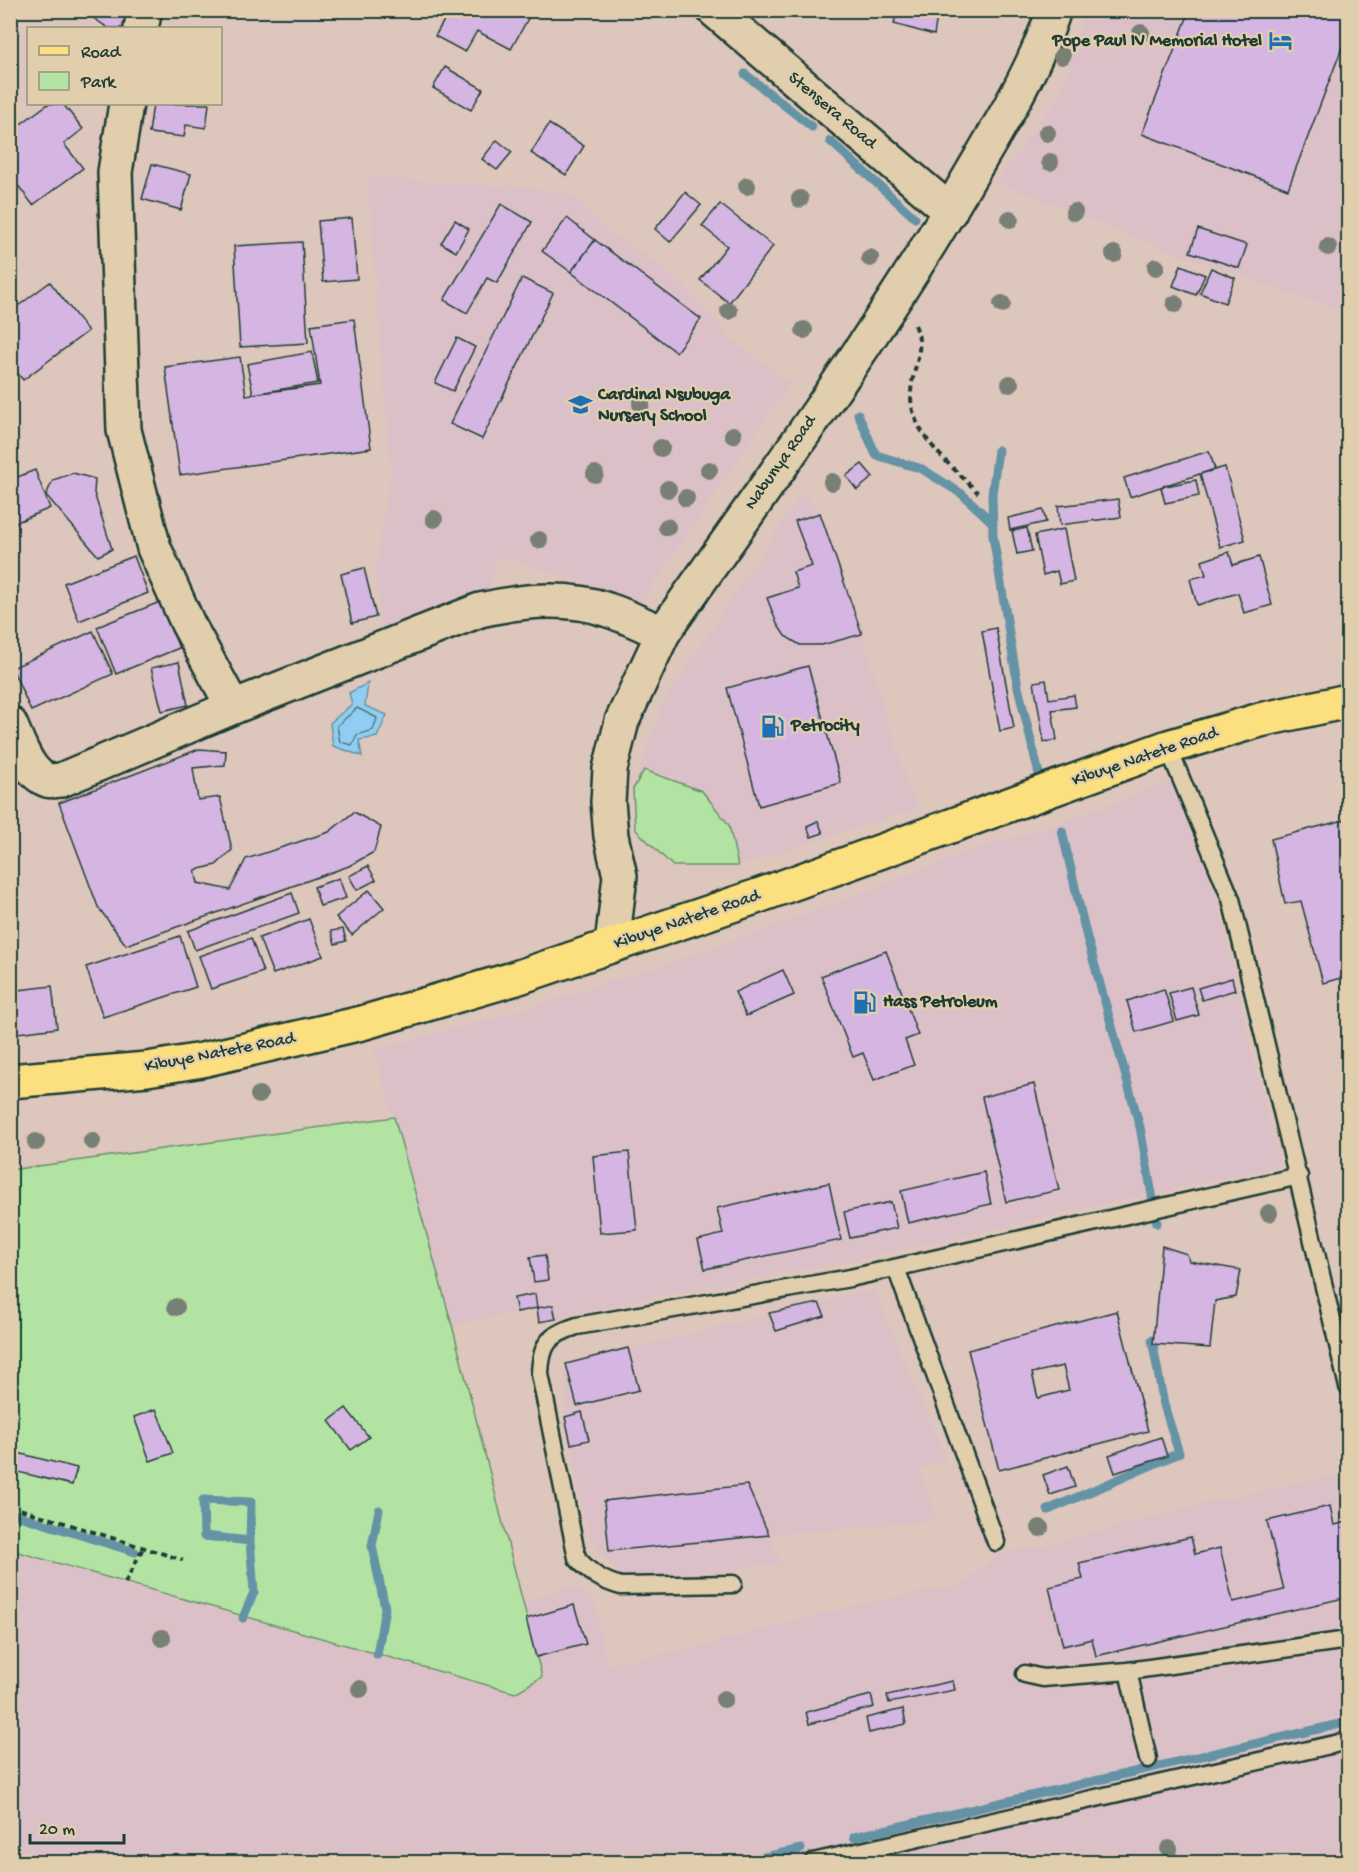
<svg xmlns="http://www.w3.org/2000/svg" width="1359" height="1873" viewBox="0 0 1359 1873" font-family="'Gochi Hand',sans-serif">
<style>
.built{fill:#dbc1c7}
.green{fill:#b3e3a3;stroke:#69906c;stroke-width:1.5}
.water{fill:#91cdf1;stroke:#6393a5;stroke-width:1.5}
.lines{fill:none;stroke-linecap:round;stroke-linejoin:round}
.shore{stroke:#4d7780;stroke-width:1.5}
.stream{stroke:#6393a5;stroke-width:9}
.building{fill:#d5b5e1;stroke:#1f3d34;stroke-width:1.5;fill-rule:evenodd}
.lane-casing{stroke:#1f3d34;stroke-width:21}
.street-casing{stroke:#1f3d34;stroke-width:38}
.secondary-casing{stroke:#1f3d34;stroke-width:38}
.primary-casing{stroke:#1f3d34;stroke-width:38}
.path{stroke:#1f3d34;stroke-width:4;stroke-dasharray:6 4.5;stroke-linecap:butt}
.lane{stroke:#e1ceac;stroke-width:16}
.street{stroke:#e1ceac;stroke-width:33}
.secondary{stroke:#e1ceac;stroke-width:33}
.primary{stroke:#fce080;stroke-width:33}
.tree{fill:#787f74}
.labels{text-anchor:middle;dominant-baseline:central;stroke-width:4.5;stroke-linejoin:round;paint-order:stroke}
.poi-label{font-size:18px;font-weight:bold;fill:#1f3d34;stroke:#e1ceac;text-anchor:start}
.street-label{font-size:18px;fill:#1f3d34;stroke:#e1ceac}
</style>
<rect width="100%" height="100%" fill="#ddc6bc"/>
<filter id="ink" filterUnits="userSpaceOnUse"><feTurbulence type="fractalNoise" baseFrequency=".0167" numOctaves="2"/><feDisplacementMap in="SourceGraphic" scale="12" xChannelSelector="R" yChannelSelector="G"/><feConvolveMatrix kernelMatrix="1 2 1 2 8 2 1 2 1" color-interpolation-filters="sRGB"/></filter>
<g filter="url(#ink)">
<g class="built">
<path d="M1084 11H1348V313L1180 255 996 182 1062 92Z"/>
<path d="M367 175 428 182 519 186 572 195 600 225 652 260 689 290 729 338 790 383 642 601 498 555 490 590 408 622 381 629 375 570 391 473Z"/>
<path d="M802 492 820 513 862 634 909 788 918 808 738 866H673L635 829 633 789 663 703Z"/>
<path d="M1190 774 1256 1069 1281 1165 845 1262 659 1296 556 1319 552 1305 452 1325 374 1050 505 1015 639 973 788 921 988 845 1063 822Z"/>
<path d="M874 1289 946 1459 920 1469 937 1520 770 1535 781 1564 624 1580 587 1534 565 1417 566 1364Z"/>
<path d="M1335 1475 1348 1490V1862H11L10 1550 515 1693 542 1677 522 1602 575 1586 594 1601 607 1665 697 1647 859 1604 961 1585 1002 1552 1031 1549 1206 1503Z"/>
</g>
<g class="green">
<path d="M644 770 702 791 729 825 738 866H673L635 829 633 789Z"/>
<path d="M394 1117 452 1325 542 1677 515 1693 11 1550 10 1170Z"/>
</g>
<path class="water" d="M368 683 365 706 387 715 377 737 359 740 362 756 333 746 330 723 352 704 349 693Z"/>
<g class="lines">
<path class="shore" d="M357 708 377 718 373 730 357 735 352 745 340 742 337 726Z"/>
<g class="stream">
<path d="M745 74 812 127"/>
<path d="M830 141 915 218"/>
<path d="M858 414 876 455 922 469 962 494 993 523"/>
<path d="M998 450 992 494 993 536 1018 687 1039 774"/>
<path d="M1062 831 1086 934 1140 1127 1157 1223"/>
<path d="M1048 1510 1179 1453 1164 1405 1152 1340"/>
<path d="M10 1513 135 1552"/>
<path d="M243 1618 254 1592 250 1541 204 1536 203 1500 251 1502 250 1541"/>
<path d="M377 1655 385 1608 372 1546 379 1510"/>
<path d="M854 1837 1348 1722"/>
<path d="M742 1862 801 1849"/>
</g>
</g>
<g class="building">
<path d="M82 10H136L123 28H108Z"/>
<path d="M459 10H522L530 15 511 49 477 31 465 52 435 36 446 17 453 21Z"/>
<path d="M897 10H938L934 35 894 24Z"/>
<path d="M1190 10H1348V32L1288 189 1142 134Z"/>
<path d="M445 67 483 89 471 110 433 88Z"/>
<path d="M48 104H63L83 129 64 144 83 168 33 205 10 175V132Z"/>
<path d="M153 104H209L206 128 186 125 184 137 149 133Z"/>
<path d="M549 124 584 146 566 175 531 153Z"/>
<path d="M497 140 512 152 497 170 482 159Z"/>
<path d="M152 164 191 174 181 210 142 199Z"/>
<path d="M685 192 701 205 670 242 655 229Z"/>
<path d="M501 204 532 222 497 283 487 278 467 313 444 300Z"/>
<path d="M720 204 773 246 729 303 700 280 727 246 702 226Z"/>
<path d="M352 218 357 279 323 282 318 221Z"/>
<path d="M567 218 595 240 571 272 542 251Z"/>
<path d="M455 220 469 229 456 252 441 243Z"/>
<path d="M1198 229 1247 245 1239 268 1190 252Z"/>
<path d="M595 240 701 319 676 352 571 272Z"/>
<path d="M302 242 308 343 240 347 234 246Z"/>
<path d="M1181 265 1205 275 1196 295 1173 286Z"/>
<path d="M1211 268 1235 278 1225 303 1200 293Z"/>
<path d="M522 278 553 293 482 439 450 424Z"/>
<path d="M50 282 88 331 23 380 10 363V312Z"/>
<path d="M354 319 371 448 180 475 165 367 240 357 246 395 320 385 311 325Z"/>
<path d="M457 338 475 347 453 391 435 383Z"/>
<path d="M312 352 318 383 253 394 247 364Z"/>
<path d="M1209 451 1215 469 1130 497 1124 478Z"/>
<path d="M862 464 873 477 857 490 846 476Z"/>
<path d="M1225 467 1245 540 1220 547 1200 474Z"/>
<path d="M35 470 50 508 10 525V480Z"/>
<path d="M73 473 95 479 94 493 112 549 98 556 46 495 53 480Z"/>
<path d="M1196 480 1199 496 1165 503 1161 487Z"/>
<path d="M1118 499 1121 517 1060 525 1058 506Z"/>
<path d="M1043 510 1046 522 1010 530 1008 518Z"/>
<path d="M820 513 862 634 822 645H800L785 636 777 624 767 598 798 588 793 572 812 566 795 521Z"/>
<path d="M1027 528 1032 551 1017 554 1012 531Z"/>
<path d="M1064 529 1074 581 1060 584 1057 571 1043 575 1035 535Z"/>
<path d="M1229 552 1233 565 1259 557 1272 605 1244 613 1238 593 1197 605 1190 579 1206 575 1202 561Z"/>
<path d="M134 556 148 593 79 621 64 583Z"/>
<path d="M364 568 376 617 352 623 341 574Z"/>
<path d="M160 602 179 648 116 674 97 627Z"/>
<path d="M996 628 1014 728 1000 731 982 631Z"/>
<path d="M93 631 113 674 31 711 12 668Z"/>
<path d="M179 662 188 705 162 711 151 668Z"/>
<path d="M808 666 841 783 759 806 727 688Z"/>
<path d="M1046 680 1049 699 1074 695 1076 707 1052 710 1057 740 1044 742 1034 682Z"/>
<path d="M199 749 226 751 225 765 193 768 198 800 220 797 232 850 216 865 195 870 198 883 230 890 246 859 329 832 354 812 381 827 374 852 349 866 126 945 98 907 59 803Z"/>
<path d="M1348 819V976L1323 983 1301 901 1285 904 1271 839Z"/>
<path d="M818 821 823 833 811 837 807 826Z"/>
<path d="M368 866 376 880 357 890 349 876Z"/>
<path d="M339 878 346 898 320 906 314 887Z"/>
<path d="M369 890 384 908 352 935 336 917Z"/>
<path d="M292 893 299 913 195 950 188 931Z"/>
<path d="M309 919 323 956 273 974 259 938Z"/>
<path d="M343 929 346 941 335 944 331 931Z"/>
<path d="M180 936 196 987 103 1017 86 967Z"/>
<path d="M251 938 263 972 211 989 199 956Z"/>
<path d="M886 951 918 1035 905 1040 914 1065 874 1080 863 1053 853 1057 821 976Z"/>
<path d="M783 970 794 995 746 1016 735 992Z"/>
<path d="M1232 978 1235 990 1202 1000 1198 988Z"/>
<path d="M52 986 57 1028 10 1034V991Z"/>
<path d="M1191 987 1199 1015 1177 1021 1169 993Z"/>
<path d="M1164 989 1174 1021 1136 1032 1127 1001Z"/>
<path d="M1034 1084 1059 1190 1006 1202 982 1097Z"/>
<path d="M629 1152 637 1230 600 1233 593 1156Z"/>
<path d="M984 1172 991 1204 908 1223 901 1191Z"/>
<path d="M829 1183 841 1240 705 1269 698 1240 723 1234 717 1208Z"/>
<path d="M891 1202 897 1228 850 1238 844 1212Z"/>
<path d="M1162 1246 1187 1254 1189 1261 1241 1270 1236 1297 1215 1301 1210 1348 1153 1344Z"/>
<path d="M545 1255 548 1280 534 1282 530 1257Z"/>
<path d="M535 1294 537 1308 517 1312 514 1298Z"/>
<path d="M819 1303 825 1316 776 1331 769 1313Z"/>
<path d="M553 1305 556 1319 539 1322 537 1308Z"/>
<path d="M1117 1311 1148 1431 999 1470 968 1350ZM1063 1366 1069 1390 1038 1398 1032 1373Z"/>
<path d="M628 1348 639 1390 577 1406 566 1364Z"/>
<path d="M346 1408 369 1437 351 1450 329 1421Z"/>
<path d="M156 1409 173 1453 150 1461 134 1417Z"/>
<path d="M582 1412 589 1440 571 1444 565 1417Z"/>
<path d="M1161 1437 1167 1456 1115 1473 1109 1455Z"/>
<path d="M14 1452 77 1468 72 1485 10 1470Z"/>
<path d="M1068 1466 1075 1487 1050 1495 1043 1475Z"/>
<path d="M747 1485 769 1535 609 1551 604 1501Z"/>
<path d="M1330 1506 1334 1525 1348 1522V1577L1343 1578 1348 1597 1096 1656 1092 1639 1063 1646 1049 1587 1083 1579 1079 1563 1191 1537 1195 1554 1220 1548 1233 1602 1284 1590 1267 1521Z"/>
<path d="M574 1605 586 1644 536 1657 526 1619Z"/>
<path d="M953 1681 955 1690 889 1703 887 1695Z"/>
<path d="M871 1695 874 1707 809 1724 806 1712Z"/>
<path d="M903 1709 906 1724 869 1733 866 1718Z"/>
</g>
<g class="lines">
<defs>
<g id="lane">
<path d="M1168 747 1231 899 1348 1387"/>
<path d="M896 1268 996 1542"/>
<path d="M733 1584 621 1586C602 1581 590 1573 577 1558L540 1374C541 1343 549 1335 577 1326L850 1278 1299 1176"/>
<path d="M1128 1671 1148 1759"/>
<path d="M1025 1674 1043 1678 1128 1671 1348 1640"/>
<path d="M813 1862 1348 1741"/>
</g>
<g id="street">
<path d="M141 28 145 10"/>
<path d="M126 104 115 172 124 430 154 548 188 624 233 707"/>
<path d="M10 724C18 741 27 773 47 780 51 782 57 780 61 780L233 707 480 610C519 601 568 596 608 610 627 616 645 626 663 633"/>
</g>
<g id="secondary">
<path d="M714 10 950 211"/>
<path d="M612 945 620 876 611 836 608 802 610 769 622 721 663 633C765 487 873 342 963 188 996 131 1033 74 1054 10"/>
</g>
<path id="primary" d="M10 1081 147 1069 202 1060 362 1023 513 979 758 896 1168 747 1260 720 1348 701"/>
</defs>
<use href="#lane" class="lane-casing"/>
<use href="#street" class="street-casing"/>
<use href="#secondary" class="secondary-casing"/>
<use href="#primary" class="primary-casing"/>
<g class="path">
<path d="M915 325C927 351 910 371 911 397 912 437 953 466 978 493"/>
<path d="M10 1506 183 1560"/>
<path d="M125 1583 143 1548"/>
</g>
<use href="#lane" class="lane"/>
<use href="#street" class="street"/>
<use href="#secondary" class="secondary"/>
<use href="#primary" class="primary"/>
</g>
<g class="tree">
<circle cx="1141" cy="33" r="9"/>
<circle cx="1062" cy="56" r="9"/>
<circle cx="1047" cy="133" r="9"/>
<circle cx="1050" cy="162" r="9"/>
<circle cx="747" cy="186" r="9"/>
<circle cx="800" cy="199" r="9"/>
<circle cx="1074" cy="212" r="9"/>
<circle cx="1010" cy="219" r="9"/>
<circle cx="1328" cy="247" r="9"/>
<circle cx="1114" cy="254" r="9"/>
<circle cx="870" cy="258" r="9"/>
<circle cx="1156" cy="267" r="9"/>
<circle cx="1002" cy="304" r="9"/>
<circle cx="1175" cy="304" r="9"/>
<circle cx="729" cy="311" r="9"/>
<circle cx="804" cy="330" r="9"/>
<circle cx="1010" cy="384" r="9"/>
<circle cx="641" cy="404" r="9"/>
<circle cx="733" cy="435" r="9"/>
<circle cx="661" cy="448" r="9"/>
<circle cx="709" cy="470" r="9"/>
<circle cx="595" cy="474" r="9"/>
<circle cx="832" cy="482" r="9"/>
<circle cx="668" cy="489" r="9"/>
<circle cx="686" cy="498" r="9"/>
<circle cx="434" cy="519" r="9"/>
<circle cx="667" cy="527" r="9"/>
<circle cx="539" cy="540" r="9"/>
<circle cx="259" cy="1095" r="9"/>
<circle cx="92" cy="1141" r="9"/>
<circle cx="36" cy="1142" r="9"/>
<circle cx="1269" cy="1213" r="9"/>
<circle cx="176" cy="1307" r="9"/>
<circle cx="1040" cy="1528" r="9"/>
<circle cx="162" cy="1638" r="9"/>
<circle cx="360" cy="1689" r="9"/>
<circle cx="724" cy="1699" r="9"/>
<circle cx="1169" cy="1849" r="9"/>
</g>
</g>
<defs>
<symbol id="hotel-bare" viewBox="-9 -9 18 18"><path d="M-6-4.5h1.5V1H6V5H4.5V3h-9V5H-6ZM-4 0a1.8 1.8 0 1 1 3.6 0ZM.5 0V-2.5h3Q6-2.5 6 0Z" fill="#1f6fb2" stroke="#e1ceac" stroke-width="2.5" paint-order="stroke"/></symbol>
<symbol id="school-bare" viewBox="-9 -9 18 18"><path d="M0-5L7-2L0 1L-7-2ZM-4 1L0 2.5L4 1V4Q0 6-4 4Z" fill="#1f6fb2" stroke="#e1ceac" stroke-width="2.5" paint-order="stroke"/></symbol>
<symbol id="fuel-bare" viewBox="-9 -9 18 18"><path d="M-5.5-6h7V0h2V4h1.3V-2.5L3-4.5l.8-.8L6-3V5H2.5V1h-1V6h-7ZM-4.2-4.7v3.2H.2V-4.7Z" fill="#1f6fb2" stroke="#e1ceac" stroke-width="2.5" paint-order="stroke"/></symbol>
</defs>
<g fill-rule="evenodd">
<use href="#hotel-bare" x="1264" y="24" width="33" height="33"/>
<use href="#school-bare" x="564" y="388" width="33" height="33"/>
<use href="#fuel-bare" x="756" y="710" width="33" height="33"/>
<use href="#fuel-bare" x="848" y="986" width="33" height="33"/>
</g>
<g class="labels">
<g class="poi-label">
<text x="1262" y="41" text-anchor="end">Pope Paul IV Memorial Hotel</text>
<text x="598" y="395">Cardinal Nsubuga<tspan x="598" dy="21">Nursery School</tspan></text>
<text x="791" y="726">Petrocity</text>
<text x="883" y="1002">Hass Petroleum</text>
</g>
<g class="street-label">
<text transform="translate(832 111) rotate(40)">Stensera Road</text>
<text transform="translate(781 463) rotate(-55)">Nabunya Road</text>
<text transform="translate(1145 757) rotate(-19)">Kibuye Natete Road</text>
<text transform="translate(687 920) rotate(-19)">Kibuye Natete Road</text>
<text transform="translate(220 1053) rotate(-11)">Kibuye Natete Road</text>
</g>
</g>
<rect width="1359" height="1873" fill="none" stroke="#e1ceac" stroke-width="36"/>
<rect x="18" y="18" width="1323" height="1837" fill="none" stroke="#1f3d34" stroke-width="2" filter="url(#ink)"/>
<rect x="27" y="27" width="195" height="78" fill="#e1ceac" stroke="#93947c" stroke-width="1.5"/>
<rect x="39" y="46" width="30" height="9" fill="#fce080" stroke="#93947c" stroke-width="1.5"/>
<text x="81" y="57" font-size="18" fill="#1f3d34">Road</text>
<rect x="39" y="72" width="30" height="18" fill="#b3e3a3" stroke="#93947c" stroke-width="1.5"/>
<text x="81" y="87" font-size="18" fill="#1f3d34">Park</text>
<path d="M30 1834v9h94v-9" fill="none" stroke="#1f3d34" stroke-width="3"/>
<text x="39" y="1834" font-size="18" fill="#1f3d34" stroke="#e1ceac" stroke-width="4.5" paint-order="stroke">20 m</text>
</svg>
